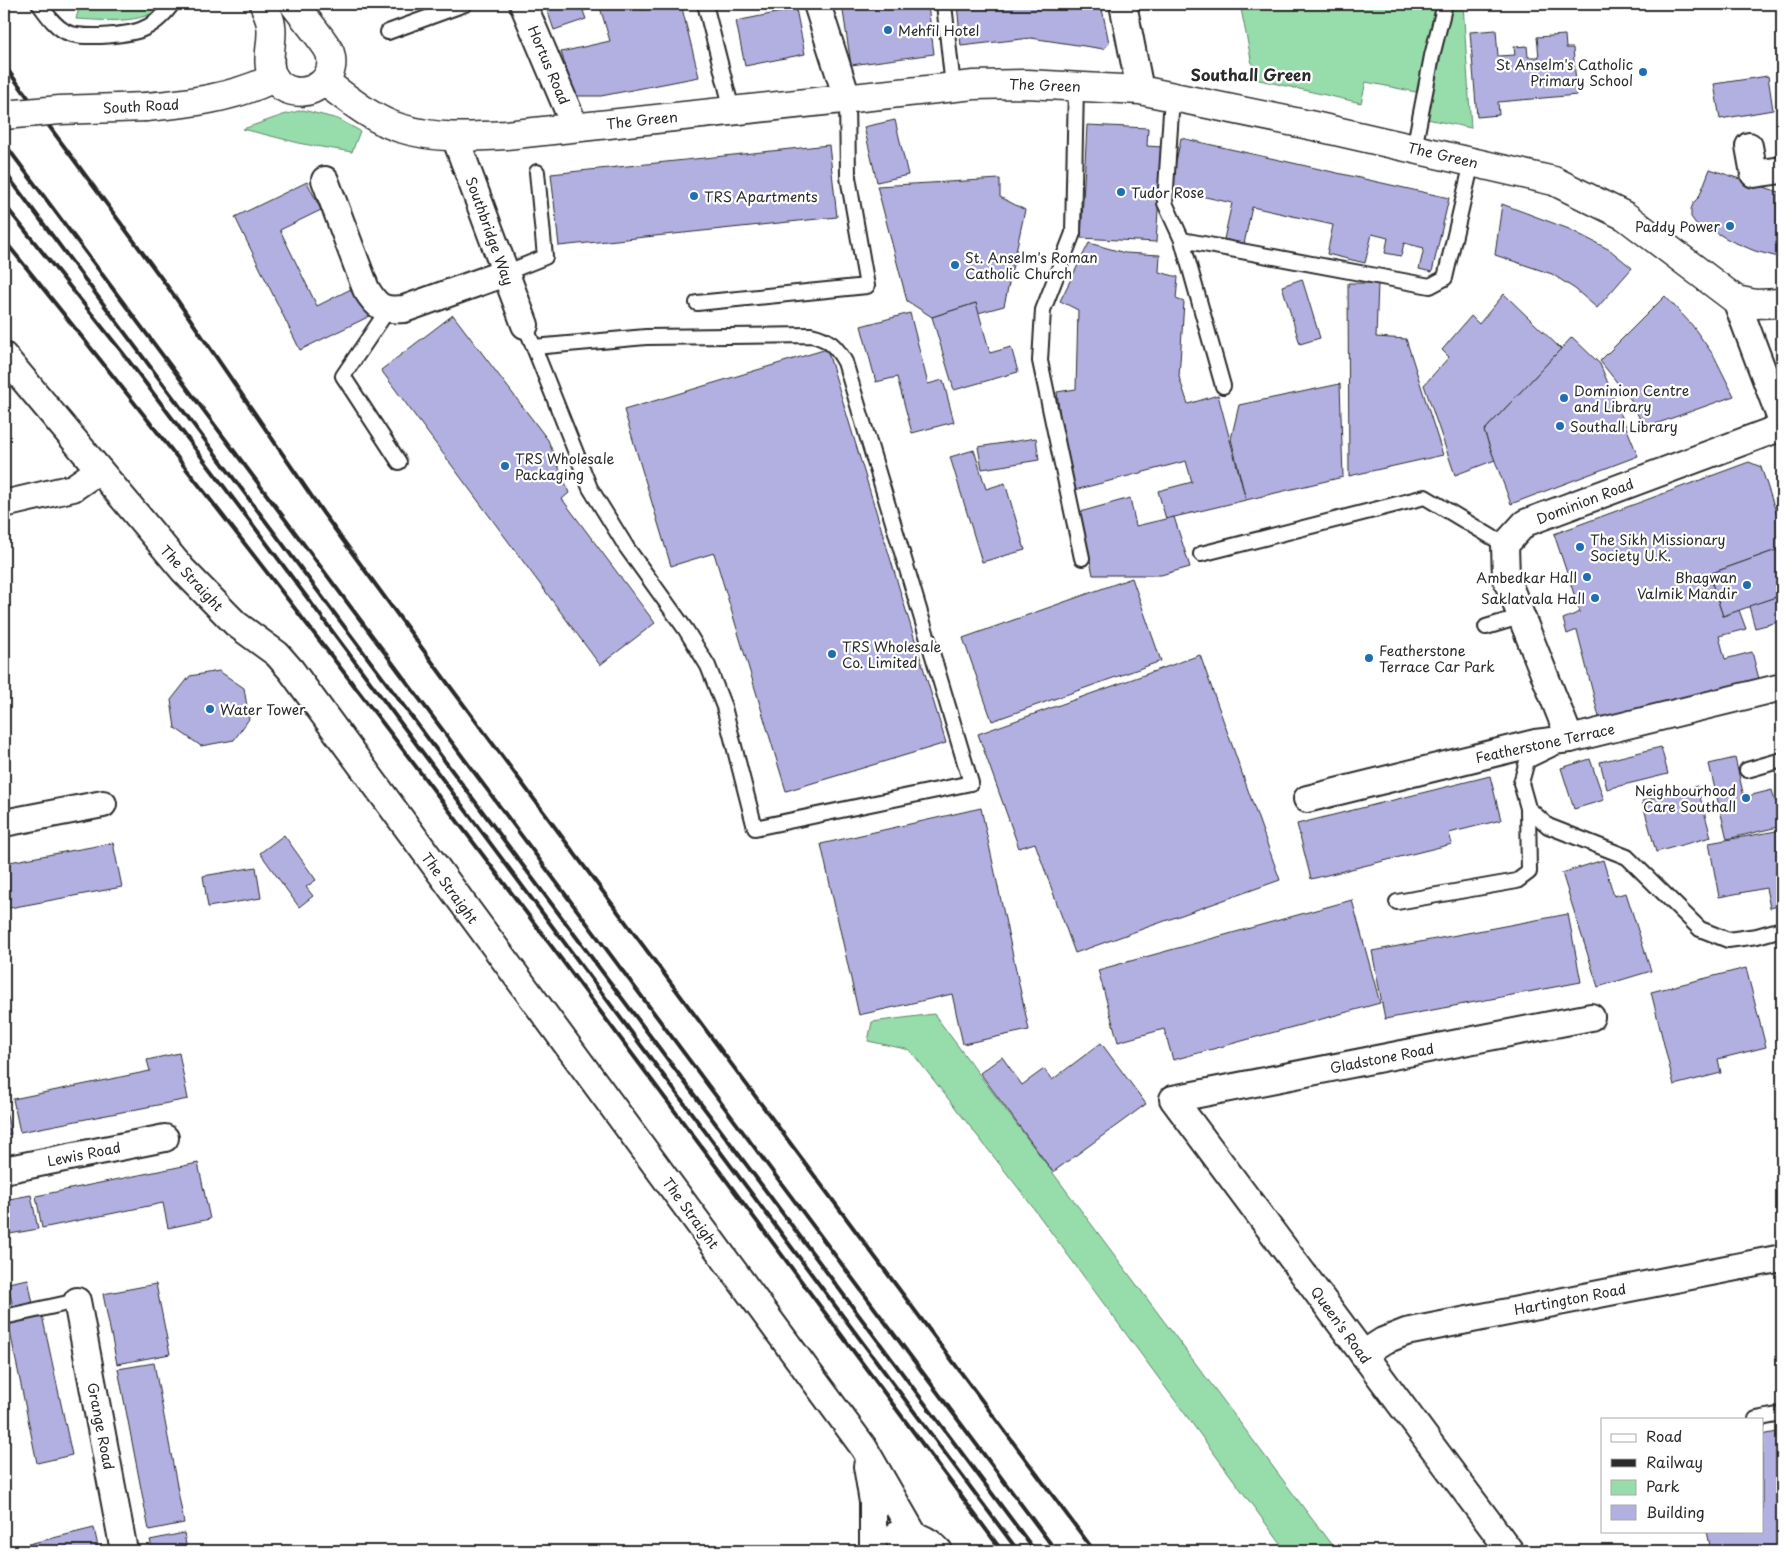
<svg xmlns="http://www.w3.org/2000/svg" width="1786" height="1555" viewBox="0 0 1786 1555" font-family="'Playpen Sans',sans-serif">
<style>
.green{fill:#96ddab;stroke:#60846b}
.building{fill:#b2b0e1;stroke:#2b2b2b}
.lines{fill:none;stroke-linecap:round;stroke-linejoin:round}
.lane-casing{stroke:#2b2b2b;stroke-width:18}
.street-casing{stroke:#2b2b2b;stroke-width:30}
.secondary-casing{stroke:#2b2b2b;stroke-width:31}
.primary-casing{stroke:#2b2b2b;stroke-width:31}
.lane{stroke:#fff;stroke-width:14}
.street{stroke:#fff;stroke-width:26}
.secondary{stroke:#fff;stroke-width:28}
.primary{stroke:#fff;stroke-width:28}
.rail{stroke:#2b2b2b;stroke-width:4}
.primary-bridge-casing{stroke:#2b2b2b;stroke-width:31;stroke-linecap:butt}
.primary-bridge{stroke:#fff;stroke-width:28}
.poi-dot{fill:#1f6fb2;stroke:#fff;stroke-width:2}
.labels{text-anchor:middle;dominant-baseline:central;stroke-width:4.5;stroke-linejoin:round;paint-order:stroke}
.poi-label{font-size:14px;fill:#2b2b2b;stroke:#fff;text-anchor:start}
.street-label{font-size:14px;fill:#2b2b2b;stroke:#fff}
.quarter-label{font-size:16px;font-weight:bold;fill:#2b2b2b;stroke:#fff}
</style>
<rect width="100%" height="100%" fill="#fff"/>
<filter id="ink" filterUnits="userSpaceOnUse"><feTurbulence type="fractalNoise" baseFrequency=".02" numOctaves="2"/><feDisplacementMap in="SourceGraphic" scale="10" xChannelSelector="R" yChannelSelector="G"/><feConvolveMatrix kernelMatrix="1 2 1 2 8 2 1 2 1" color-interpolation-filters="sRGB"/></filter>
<g filter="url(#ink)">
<g class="green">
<path d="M80 4H162C148 26 99 20 76 19Z"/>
<path d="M1240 4H1463L1471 128 1427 119 1431 95 1366 82 1361 103 1255 79Z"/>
<path d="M303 110 338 119 360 131 352 152 303 144 243 129 283 115Z"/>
<path d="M934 1014 1336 1551H1286L1023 1194 910 1050 868 1041 872 1022Z"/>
</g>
<g class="building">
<path d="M545 4H593L594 7 583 11 586 19 554 30Z"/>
<path d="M599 4H640L642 10 666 4H681L699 77 601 96H575L561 52 610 41Z"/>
<path d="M842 4H915V7L928 5 934 54 851 65Z"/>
<path d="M957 4H1101L1109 43 1104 49 1031 38 961 46Z"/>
<path d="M1288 4H1310L1309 8Z"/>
<path d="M796 9 805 54 745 66 736 21Z"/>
<path d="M1496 30 1498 56 1515 55 1514 47 1527 46 1528 57H1539L1537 37 1565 35 1566 48H1573L1577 95 1498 102 1499 115 1477 117 1470 32Z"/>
<path d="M1768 76 1773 110 1720 119 1714 84Z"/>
<path d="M895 120 908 175 877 182 864 127Z"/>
<path d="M1087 125 1148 128 1147 146 1162 147 1156 242 1081 238Z"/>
<path d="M1181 138 1449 198 1432 272 1419 269 1424 248 1404 243 1401 256 1385 253 1388 238 1372 234 1365 263 1327 254 1333 225 1252 207 1244 244 1224 239 1232 203 1170 189Z"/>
<path d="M829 145 837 217 559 246 551 174Z"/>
<path d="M1710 169 1782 193V258L1755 251 1729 240 1707 227 1697 225 1691 217V209L1694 202 1699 197Z"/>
<path d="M1000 179V197L1025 210 1004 306 978 313 976 303 932 317 907 301 877 186Z"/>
<path d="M307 182 321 210 280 230 317 306 355 287 370 316 300 350 235 217Z"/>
<path d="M1502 204 1569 229 1610 250 1632 268 1597 308 1575 289 1552 274 1495 255Z"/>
<path d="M1089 243 1125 253 1160 255 1159 272 1178 277 1176 299 1184 302 1179 377 1188 404 1218 395 1246 500 1166 519 1158 491 1192 482 1186 461 1075 490 1063 445 1057 392 1076 389 1078 310 1060 301Z"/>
<path d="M1302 279 1320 338 1300 344 1282 286Z"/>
<path d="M1348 283H1378L1376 337 1406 339 1443 455 1349 476Z"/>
<path d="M1504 294 1561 349 1484 431 1495 460 1455 475 1424 385 1449 357 1442 350 1471 316 1479 324Z"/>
<path d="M1665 296 1692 325 1714 356 1734 396 1644 428 1631 400 1600 361Z"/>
<path d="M976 303 990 353 1011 347 1018 372 954 390 932 317Z"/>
<path d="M910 313 928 384 943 380 954 422 912 433 897 377 876 382 861 326Z"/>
<path d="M453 315 548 440 569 493 562 499 655 623 600 665 381 370Z"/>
<path d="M1782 323V350L1776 335Z"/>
<path d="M1572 337 1600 364 1638 456 1511 504 1484 431Z"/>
<path d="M827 349 946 743 786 791 714 553 671 566 624 410Z"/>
<path d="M1340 384 1343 477 1246 500 1231 439 1239 405Z"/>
<path d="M1036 438 1039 460 982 469 978 447Z"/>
<path d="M974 450 986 489 1005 483 1025 550 982 562 950 457Z"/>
<path d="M1749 462 1761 467 1782 530V548L1709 574 1723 616 1739 610 1746 629 1719 636 1725 659 1752 652 1759 679 1600 721 1577 630 1567 634 1563 619 1580 612 1554 534Z"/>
<path d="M1130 498 1136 526 1174 517 1190 567 1161 575H1093L1080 512Z"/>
<path d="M1782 548V595L1723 616 1709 574Z"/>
<path d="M1132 578 1161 661 992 721 963 638Z"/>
<path d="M1782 595V621L1755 628 1749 606Z"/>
<path d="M1200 655 1280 880 1075 953 1035 843 1019 848 978 734Z"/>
<path d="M219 671 244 688 249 719 234 740 201 746 175 728 171 700 190 676Z"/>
<path d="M1661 747 1668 774 1607 789 1600 762Z"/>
<path d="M1735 758 1744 797 1772 790 1775 801 1782 799V826L1727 839 1709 764Z"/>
<path d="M1590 759 1604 800 1574 809 1561 768Z"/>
<path d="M1490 776 1501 820 1449 833 1452 844 1311 879 1297 824Z"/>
<path d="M1697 786 1711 837 1656 852 1642 801Z"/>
<path d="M981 808 1029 1030 963 1044 952 994 859 1015 821 844Z"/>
<path d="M1782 830V905L1770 908 1766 888 1719 897 1709 843Z"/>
<path d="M284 835 316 880 306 887 313 896 299 907 260 853Z"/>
<path d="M113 843 122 887 4 909V863Z"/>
<path d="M1603 860 1614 896 1626 893 1651 971 1598 987 1562 873Z"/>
<path d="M256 867 261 898 208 907 203 876Z"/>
<path d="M1352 900 1380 1003 1173 1060 1164 1029 1118 1042 1098 970Z"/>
<path d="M1568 914 1581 982 1385 1019 1372 951Z"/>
<path d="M1746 968 1766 1047 1718 1059 1721 1073 1674 1085 1651 992Z"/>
<path d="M1101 1043 1146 1104 1053 1172 980 1073 1002 1057 1022 1085 1044 1069 1052 1080Z"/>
<path d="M179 1053 188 1099 20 1132 13 1099 150 1071 147 1060Z"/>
<path d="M4 1101 11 1134 4 1136Z"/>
<path d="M198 1163 210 1219 168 1228 163 1203 42 1228 36 1196Z"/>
<path d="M31 1195 38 1229 4 1235V1200Z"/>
<path d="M28 1279 33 1304 13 1308 8 1283Z"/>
<path d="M156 1284 170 1354 117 1364 103 1294Z"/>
<path d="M42 1315 72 1455 37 1463 8 1322Z"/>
<path d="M154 1363 184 1523 149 1530 118 1369Z"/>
<path d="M1782 1431V1551H1711L1707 1531H1762V1435Z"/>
<path d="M94 1528 99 1551H4V1550Z"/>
<path d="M184 1533 187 1551H153L150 1540Z"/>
</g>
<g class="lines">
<defs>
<g id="lane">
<path d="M39 4C47 14 54 26 66 32 77 37 89 36 101 36 133 34 152 32 172 4"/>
<path d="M705 4 732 110"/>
<path d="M944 4 953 87"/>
<path d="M388 32 465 4"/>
<path d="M1076 86 1073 233 1043 310 1040 361 1082 558"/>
<path d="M1172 97 1165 203 1182 240 1223 386"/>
<path d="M1414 149 1432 56 1445 4"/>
<path d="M1182 240 1430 286 1445 278 1472 162"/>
<path d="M505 273 545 257 537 172"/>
<path d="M697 303 867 286 848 177 847 98"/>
<path d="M387 311 343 376 399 462"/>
<path d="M525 325 590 488 627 548 686 630 708 666 724 707 755 828 971 783 845 362C836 346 829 339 811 335L646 337 534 347"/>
<path d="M1201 554 1425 497 1505 545"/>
<path d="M1486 627 1523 616"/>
<path d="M1554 748 1527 761 1521 783 1528 808 1548 826 1627 857 1700 929 1728 940 1757 936 1782 929"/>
<path d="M1747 770 1782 760"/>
<path d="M1397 902 1517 881 1529 872 1528 808"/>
<path d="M4 1317 77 1301"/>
<path d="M1756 1419 1782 1414"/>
</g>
<g id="street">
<path d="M523 4 575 127"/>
<path d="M817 4 847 98"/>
<path d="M1123 4 1140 90"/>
<path d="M455 137 525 325"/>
<path d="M1749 146 1754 174 1782 170"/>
<path d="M325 180 366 289C377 307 382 311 404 309L505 273"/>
<path d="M1736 300 1782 422"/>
<path d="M4 356 183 570 236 624 277 654 291 670 864 1448 914 1535"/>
<path d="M4 504 73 488 99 470"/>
<path d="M1570 739 1506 578 1505 545 1525 523 1782 427"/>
<path d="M1307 799 1535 743 1570 739 1782 687"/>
<path d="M4 823 103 804"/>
<path d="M4 1170 165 1138"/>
<path d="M77 1301 124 1551"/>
<path d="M1363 1354 1383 1341 1406 1332 1782 1258"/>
<path d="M867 1466 873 1502V1544"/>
<path d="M896 1535C913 1532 928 1539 939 1551"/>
<path d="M1510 1551 1173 1099 1591 1017"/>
</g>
<path id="secondary" d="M325 82C348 99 373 120 400 128 435 139 470 137 506 135L974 85 1027 84 1140 90 1314 126 1554 181 1625 216 1736 300 1755 304 1782 303"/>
<g id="primary">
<path d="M264 4C266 11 270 18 271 25 274 42 264 63 274 78 292 106 340 88 330 53 327 44 301 14 294 4"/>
<path d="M146 107C192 103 232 98 274 78"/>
</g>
</defs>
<use href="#lane" class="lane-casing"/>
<use href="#street" class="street-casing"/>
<use href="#secondary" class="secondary-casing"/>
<use href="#primary" class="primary-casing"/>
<use href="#lane" class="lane"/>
<use href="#street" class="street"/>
<use href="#secondary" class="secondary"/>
<use href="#primary" class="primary"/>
<g class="rail">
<path d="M4 65 173 294 323 513 449 685 1094 1551"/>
<path d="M4 143 1056 1551"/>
<path d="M4 171 1035 1551"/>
<path d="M4 204 122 352 250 521 1018 1551"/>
<path d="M4 240C350 667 674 1111 1002 1551"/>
</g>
<defs>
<path id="primary-bridge" d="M4 115 60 110 146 107"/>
</defs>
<use href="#primary-bridge" class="primary-bridge-casing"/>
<use href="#primary-bridge" class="primary-bridge"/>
</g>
</g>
<g class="poi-dot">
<circle cx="888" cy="30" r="5"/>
<circle cx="1643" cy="72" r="5"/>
<circle cx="1121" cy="192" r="5"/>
<circle cx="694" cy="196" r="5"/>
<circle cx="1730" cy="226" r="5"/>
<circle cx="955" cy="265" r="5"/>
<circle cx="1564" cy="398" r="5"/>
<circle cx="1560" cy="426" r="5"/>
<circle cx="505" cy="466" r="5"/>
<circle cx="1580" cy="547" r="5"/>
<circle cx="1587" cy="577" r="5"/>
<circle cx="1747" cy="585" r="5"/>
<circle cx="1595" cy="598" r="5"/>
<circle cx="832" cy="654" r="5"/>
<circle cx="1369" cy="658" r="5"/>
<circle cx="210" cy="709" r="5"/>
<circle cx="1746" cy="798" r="5"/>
</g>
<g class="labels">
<g class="poi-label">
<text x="898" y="30">Mehfil Hotel</text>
<text x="1633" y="64" text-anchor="end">St Anselm's Catholic<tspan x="1633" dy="16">Primary School</tspan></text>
<text x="1131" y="192">Tudor Rose</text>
<text x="704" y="196">TRS Apartments</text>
<text x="1720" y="226" text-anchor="end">Paddy Power</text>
<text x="965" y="257">St. Anselm's Roman<tspan x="965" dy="16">Catholic Church</tspan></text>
<text x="1574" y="390">Dominion Centre<tspan x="1574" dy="16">and Library</tspan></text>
<text x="1570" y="426">Southall Library</text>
<text x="515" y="458">TRS Wholesale<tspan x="515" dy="16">Packaging</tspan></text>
<text x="1590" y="539">The Sikh Missionary<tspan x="1590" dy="16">Society U.K.</tspan></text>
<text x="1577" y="577" text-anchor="end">Ambedkar Hall</text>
<text x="1737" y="577" text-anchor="end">Bhagwan<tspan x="1737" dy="16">Valmik Mandir</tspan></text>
<text x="1585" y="598" text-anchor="end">Saklatvala Hall</text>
<text x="842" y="646">TRS Wholesale<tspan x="842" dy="16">Co. Limited</tspan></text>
<text x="1379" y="650">Featherstone<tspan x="1379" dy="16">Terrace Car Park</tspan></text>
<text x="220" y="709">Water Tower</text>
<text x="1736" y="790" text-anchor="end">Neighbourhood<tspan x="1736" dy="16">Care Southall</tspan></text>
</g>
<g class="street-label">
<text transform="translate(549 65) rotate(67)">Hortus Road</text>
<text transform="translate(1045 85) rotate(2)">The Green</text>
<text transform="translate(141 106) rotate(-3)">South Road</text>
<text transform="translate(642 120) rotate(-6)">The Green</text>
<text transform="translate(1443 155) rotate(13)">The Green</text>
<text transform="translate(490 231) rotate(70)">Southbridge Way</text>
<text transform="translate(1585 501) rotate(-21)">Dominion Road</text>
<text transform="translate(192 578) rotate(47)">The Straight</text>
<text transform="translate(1545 743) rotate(-12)">Featherstone Terrace</text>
<text transform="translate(450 888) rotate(54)">The Straight</text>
<text transform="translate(1382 1058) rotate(-11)">Gladstone Road</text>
<text transform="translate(84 1154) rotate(-11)">Lewis Road</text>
<text transform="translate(691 1213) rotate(54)">The Straight</text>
<text transform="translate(1570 1299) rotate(-11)">Hartington Road</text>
<text transform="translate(1341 1325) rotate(54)">Queen's Road</text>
<text transform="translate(101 1426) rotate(79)">Grange Road</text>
</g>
<g class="quarter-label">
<text x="1251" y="74">Southall Green</text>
</g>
</g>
<rect width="1786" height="1555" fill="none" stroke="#fff" stroke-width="20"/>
<rect x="10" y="10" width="1766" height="1535" fill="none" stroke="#2b2b2b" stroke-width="2" filter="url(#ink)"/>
<rect x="1601" y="1418" width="162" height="115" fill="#ffffff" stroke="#aaaaaa"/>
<rect x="1611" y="1434" width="25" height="8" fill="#ffffff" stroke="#aaaaaa"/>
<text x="1646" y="1442" font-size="15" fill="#2b2b2b">Road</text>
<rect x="1611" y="1459" width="25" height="8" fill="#2b2b2b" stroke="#aaaaaa"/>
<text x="1646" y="1468" font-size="15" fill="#2b2b2b">Railway</text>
<rect x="1611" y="1480" width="25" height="15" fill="#96ddab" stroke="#aaaaaa"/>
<text x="1646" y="1492" font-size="15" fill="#2b2b2b">Park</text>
<rect x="1611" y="1505" width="25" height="15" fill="#b2b0e1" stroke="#aaaaaa"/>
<text x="1646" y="1518" font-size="15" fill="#2b2b2b">Building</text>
</svg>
